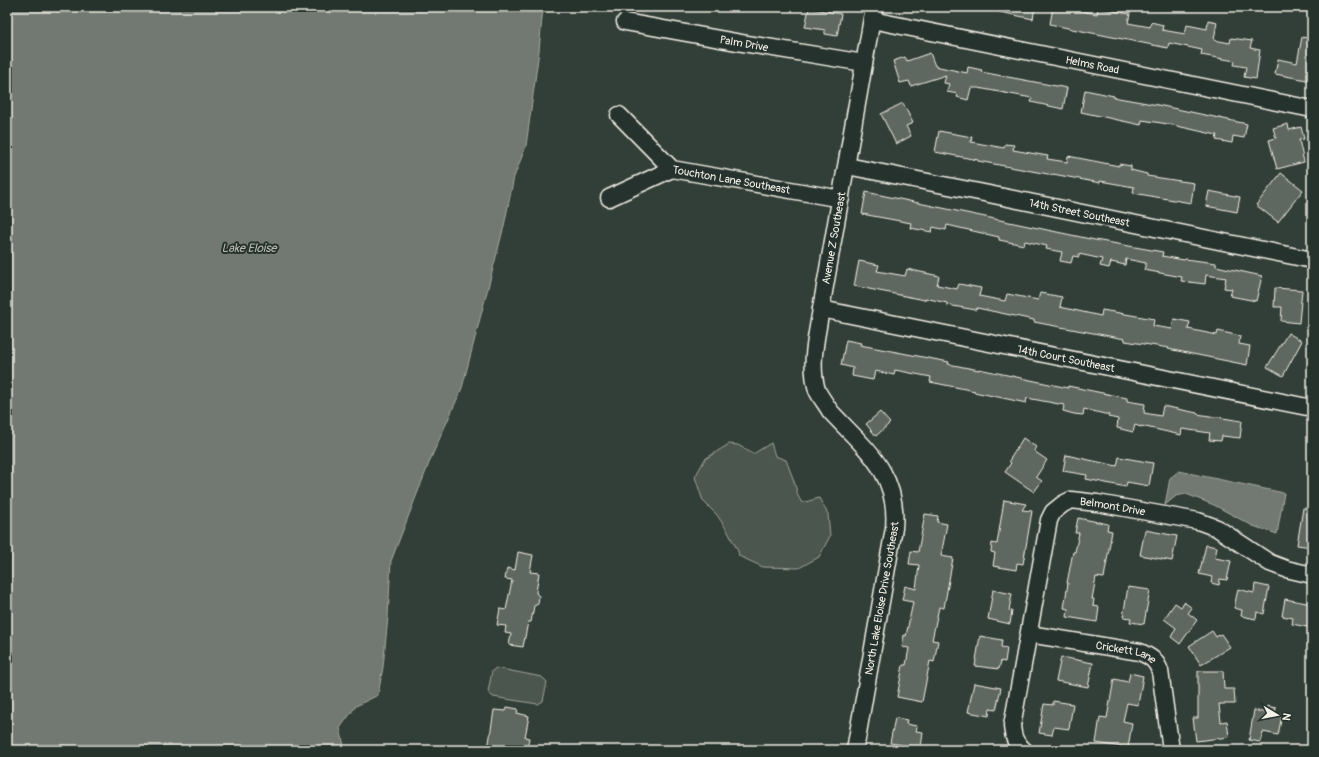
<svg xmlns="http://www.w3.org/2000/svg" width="1319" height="757" viewBox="0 0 1319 757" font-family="Pangolin,sans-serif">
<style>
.green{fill:#4c564f;stroke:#a0a49c}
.water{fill:#727972;stroke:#a6a9a1}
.building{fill:#5f6861;stroke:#f4f1e8}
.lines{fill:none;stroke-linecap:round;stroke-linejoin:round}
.minor-casing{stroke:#f4f1e8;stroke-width:19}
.minor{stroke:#26332d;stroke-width:16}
.labels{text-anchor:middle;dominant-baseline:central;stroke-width:4;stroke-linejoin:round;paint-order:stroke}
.street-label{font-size:11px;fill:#f4f1e8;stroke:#26332d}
.water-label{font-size:12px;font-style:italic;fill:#babbb3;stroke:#26332d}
</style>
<rect width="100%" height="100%" fill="#323e38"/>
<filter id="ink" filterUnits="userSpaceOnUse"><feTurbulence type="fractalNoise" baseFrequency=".025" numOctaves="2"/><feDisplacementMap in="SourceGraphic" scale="8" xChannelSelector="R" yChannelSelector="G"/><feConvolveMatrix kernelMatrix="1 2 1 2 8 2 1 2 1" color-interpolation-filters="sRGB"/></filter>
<g filter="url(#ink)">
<g class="green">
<path d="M771 443 775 456 786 460 794 481 798 496 802 503 819 498 828 514 830 536 819 557 799 568 763 567 739 556 738 551 727 530 717 515 703 501 695 477 705 459 729 444 738 445 753 454Z"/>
<path d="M496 668 542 677 547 682 543 701 538 704 493 697 488 692 492 671Z"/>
</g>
<g class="water">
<path d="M7 7H543L539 51 526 146 514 177 504 226 462 388 431 458 391 561 388 617 383 667 378 695 356 706 340 728 345 750H7Z"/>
<path d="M1179 471 1284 493 1277 534 1253 526 1214 505 1186 494 1176 496 1165 505 1170 478Z"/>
</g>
<g class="building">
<path d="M996 7H1035L1033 19 995 11Z"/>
<path d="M1053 7H1078L1077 10 1097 14 1098 8 1130 14 1128 23 1150 27 1151 22 1163 25 1162 30 1185 34 1187 25 1207 29 1208 20 1217 22 1214 40 1230 43 1231 38 1252 41 1250 48 1260 50 1256 79 1244 77 1246 67 1234 65 1235 61 1201 55 1202 50 1169 43 1168 48 1072 29 1050 24Z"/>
<path d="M809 8 841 14 837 36 825 34V30L805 27Z"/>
<path d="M1302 37 1312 39V81L1275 74 1278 59 1297 63Z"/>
<path d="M930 53 935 66 967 73 968 67 982 70 981 72 1067 88 1063 109 1031 102 1032 98 978 88H971L968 100 957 97 958 94 947 92 949 84 944 83 946 75 911 86 909 81 900 83 893 61 905 57 907 61Z"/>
<path d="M1085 90 1114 96 1113 97 1158 105 1247 124 1244 138 1233 136 1232 143 1216 140 1217 135 1168 124 1142 120 1141 125 1081 112Z"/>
<path d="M903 103 913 123 906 126 911 136 896 144 881 114Z"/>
<path d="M1288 124 1289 130 1301 127 1304 139 1299 140 1304 162 1277 169 1269 140 1276 138 1273 128Z"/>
<path d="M939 131 972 137 971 142 1004 148 1005 144 1014 145 1013 150 1048 156 1047 159 1067 162 1068 156 1119 166V164L1131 166V170L1147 174V176L1194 183 1191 203 1133 193 1134 187 1100 181V183L1053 174V175L978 161V160L935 152Z"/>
<path d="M1281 173 1303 190 1278 222 1256 205Z"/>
<path d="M1209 191 1240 197 1237 212 1206 206Z"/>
<path d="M866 192 1095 240 1163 252 1162 256 1184 260 1185 259 1216 263V266L1262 276 1256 301 1230 296 1232 289 1224 288 1226 278 1206 275 1205 284 1181 281 1182 277 1144 270 1146 263 1126 259 1125 265 1111 262 1109 268 1100 266 1102 259 1079 254V257L1073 256 1071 263 1060 261 1062 252 1046 249 1047 246 1025 241 1024 245 999 240V237L947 225 946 230 933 227 932 232 910 228 911 223 862 214Z"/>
<path d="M859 261 879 265 877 271 905 276 907 269 939 276 937 285 957 289 959 284 981 288 979 296 1005 301 1007 294 1038 300 1040 293 1062 297 1060 307 1101 316 1102 310 1154 319 1153 326 1172 329 1174 319 1190 322 1188 329 1217 335 1218 331 1240 336 1239 344 1250 346 1247 365 1168 349 1169 348 1125 341V339L1034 322V320L977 308 976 310 947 305V303L925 298V300L854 286Z"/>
<path d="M1275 288 1302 290 1299 323 1281 321 1282 307H1274Z"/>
<path d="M1288 333 1302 341 1283 376 1267 367Z"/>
<path d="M846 340 861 343 860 345 949 362 948 364 979 370V369L1068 388V386L1127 398V401L1145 404 1144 413 1161 416 1163 406 1197 413V414L1242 421 1240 438 1222 436 1221 441 1209 440 1210 433 1182 429 1181 435 1141 426V427L1135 425 1133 432 1117 428 1118 419 1108 417 1109 415 1084 409 1083 415 1074 414 1063 411 1064 405 1027 398 1026 403 1017 401 974 392 975 391 930 382 931 377 895 370 894 375 875 371 873 380 852 376 853 368 841 365Z"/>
<path d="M880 412 890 423 876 436 866 424Z"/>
<path d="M1023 438 1036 447 1034 451 1047 460 1036 477 1042 481 1034 492 1005 472 1011 463 1009 461Z"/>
<path d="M1066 455 1117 466 1119 457 1153 463 1149 486 1127 482 1126 487 1086 479 1087 475 1063 471Z"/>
<path d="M1004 500 1026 504 1022 510 1032 511 1023 564 1017 563 1016 570 993 566 995 553 991 552 992 543 997 544Z"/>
<path d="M1303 508 1312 509V547L1297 545Z"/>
<path d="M925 514 938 516 937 522 947 524 941 556 953 558 944 608 939 607 932 640 938 641 934 662 930 661 922 702 897 697 903 665H906L909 648 902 647 904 635 906 636 913 602 902 600 905 586 916 589 919 565 909 564 911 551 918 552Z"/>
<path d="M1078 518 1108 524 1107 530 1112 531 1104 578 1096 577 1092 599H1094L1093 606 1099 607 1097 622 1067 617 1068 609 1064 608 1068 583H1067L1073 552H1075L1079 533H1075Z"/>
<path d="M1145 530 1177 536 1172 561 1140 555Z"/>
<path d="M1206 545 1217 547 1215 558 1231 561 1227 580 1220 579 1219 585 1211 583 1212 577 1199 574Z"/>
<path d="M518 552 533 555 530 572 539 573 536 593 539 596 538 604 534 606 531 622H528L523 647 509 645 511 634 505 633 506 626 497 625 500 609 506 610 512 580 505 579 507 568 515 570Z"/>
<path d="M1255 584 1269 587 1264 614 1257 612 1256 619 1241 616 1242 610 1234 608 1238 589 1254 593Z"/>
<path d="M1128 587 1150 590 1144 624 1130 622 1131 618 1123 617Z"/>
<path d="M993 590 1012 594 1009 610 1012 611 1010 624 988 619Z"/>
<path d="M1285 599 1312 604V628L1292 624 1293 618 1282 616Z"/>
<path d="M1184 602 1192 608 1188 613 1197 620 1180 644 1171 637 1176 628 1164 619 1175 603 1181 607Z"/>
<path d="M1212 631 1216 637 1221 634 1230 647 1201 665 1189 646Z"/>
<path d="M980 636 1002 640 1001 647 1007 648 1005 662 1001 661 999 669 975 666Z"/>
<path d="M1061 657 1093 663 1088 687 1056 681Z"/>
<path d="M1198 671H1223L1224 689H1234L1235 704H1219L1221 722 1227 721 1229 737 1196 741 1193 718H1198Z"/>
<path d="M1130 673 1143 676 1138 705 1127 703 1123 721 1132 723 1128 748 1096 743 1100 717 1107 718 1114 679 1128 682Z"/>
<path d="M974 683 1001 688 996 710 990 709 989 716 968 712Z"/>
<path d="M1053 701 1073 704 1069 729 1054 727 1052 735 1039 733 1044 704 1053 705Z"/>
<path d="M1267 706 1276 708 1275 714 1282 715 1278 735 1263 732 1260 742 1249 740 1254 710 1266 713Z"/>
<path d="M507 707 518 709 517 713 529 716 525 737 529 738 527 749 519 748V750L488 749 494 710 506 711Z"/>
<path d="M895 718 907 720 906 724 917 726 916 731 923 732 921 748 890 743Z"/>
</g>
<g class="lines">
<defs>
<g id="minor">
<path id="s1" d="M872 20 1312 109"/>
<path id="s2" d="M625 22 742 43 864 63"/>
<path id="s3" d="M619 115 672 169 830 197 841 198"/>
<path id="s4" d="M847 166 979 192 1312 260"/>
<path d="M609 198 672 169"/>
<path id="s5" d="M821 309 1312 408"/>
<path id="s6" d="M1029 634 1140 652C1151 657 1156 660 1160 671L1171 750"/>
<path id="s7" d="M855 750 894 528C899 472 864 448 830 411 826 404 820 397 817 390 809 364 817 335 821 309L874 7"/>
<path id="s8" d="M1024 750C1015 744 1013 736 1012 726L1049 520 1053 512 1063 504 1071 500 1097 503 1198 521 1217 528 1270 563 1286 569 1312 575"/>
</g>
</defs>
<use href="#minor" class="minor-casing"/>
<use href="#minor" class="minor"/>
</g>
</g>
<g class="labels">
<g class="street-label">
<text stroke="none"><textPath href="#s2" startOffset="121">Palm Drive</textPath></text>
<text stroke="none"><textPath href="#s1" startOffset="225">Helms Road</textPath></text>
<text stroke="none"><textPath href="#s3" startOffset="136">Touchton Lane Southeast</textPath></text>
<text stroke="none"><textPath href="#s4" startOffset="237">14th Street Southeast</textPath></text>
<text stroke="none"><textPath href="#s7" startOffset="543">Avenue Z Southeast</textPath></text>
<text stroke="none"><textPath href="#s5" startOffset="250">14th Court Southeast</textPath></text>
<text stroke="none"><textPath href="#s8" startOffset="310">Belmont Drive</textPath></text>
<text stroke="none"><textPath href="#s7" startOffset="154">North Lake Eloise Drive Southeast</textPath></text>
<text stroke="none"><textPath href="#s6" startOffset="99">Crickett Lane</textPath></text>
</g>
<g class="water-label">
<text x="249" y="248">Lake Eloise</text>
</g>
</g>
<rect width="1319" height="757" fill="none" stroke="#26332d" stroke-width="24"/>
<rect x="12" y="12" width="1295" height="733" fill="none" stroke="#f4f1e8" stroke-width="1.5" filter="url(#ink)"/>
<g transform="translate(1277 715) rotate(100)" stroke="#26332d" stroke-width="3" paint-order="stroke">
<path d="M0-3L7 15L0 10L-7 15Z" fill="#f4f1e8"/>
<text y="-6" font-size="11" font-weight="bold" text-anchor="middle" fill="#f4f1e8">N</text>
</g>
</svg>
